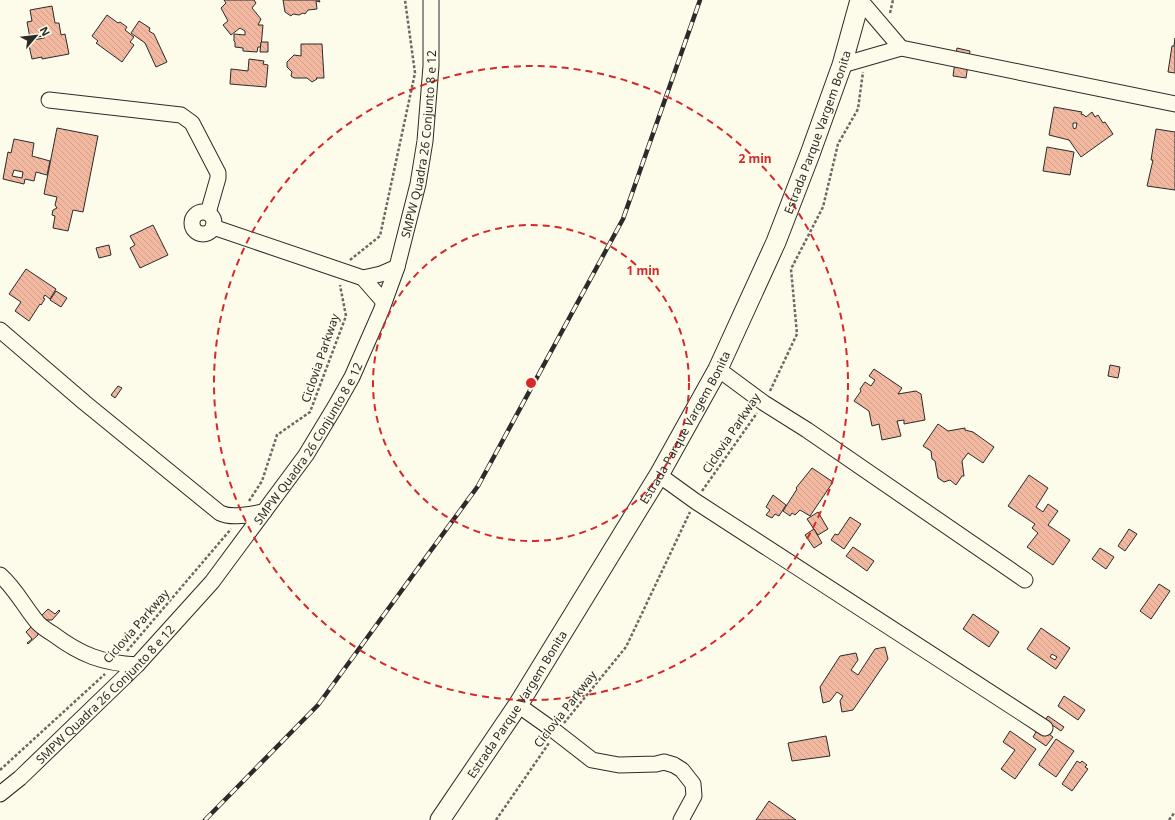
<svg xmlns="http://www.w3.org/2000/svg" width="1175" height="820" viewBox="0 0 1175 820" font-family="'Noto Sans',sans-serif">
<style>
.building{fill:url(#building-back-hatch);stroke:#2b2b2b;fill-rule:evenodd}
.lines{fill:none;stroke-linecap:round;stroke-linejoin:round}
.minor-casing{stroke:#2b2b2b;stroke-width:17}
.major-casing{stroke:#2b2b2b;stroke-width:21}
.path{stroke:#6a6964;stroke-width:2.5;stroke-dasharray:3 2;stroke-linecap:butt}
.minor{stroke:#fdfbea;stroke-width:15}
.major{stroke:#fdfbea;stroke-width:19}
.rail-casing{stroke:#2b2b2b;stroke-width:4.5}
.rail{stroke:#fdfbea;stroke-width:3;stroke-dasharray:9;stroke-linecap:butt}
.ring{fill:none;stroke:#d62828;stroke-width:2;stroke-dasharray:7 5}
.labels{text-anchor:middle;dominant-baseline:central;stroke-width:3;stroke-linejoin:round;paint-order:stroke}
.street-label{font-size:12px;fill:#2b2b2b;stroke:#fdfbea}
.centre{fill:#d62828;stroke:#fdfbea;stroke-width:2}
.ring-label{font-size:12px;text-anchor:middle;font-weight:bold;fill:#d62828;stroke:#fdfbea;stroke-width:3;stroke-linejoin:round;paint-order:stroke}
</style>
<defs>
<pattern id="building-back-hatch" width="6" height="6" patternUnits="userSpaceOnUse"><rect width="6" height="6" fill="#f2b8a0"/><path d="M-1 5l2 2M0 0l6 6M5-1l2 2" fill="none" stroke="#d09e8a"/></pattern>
</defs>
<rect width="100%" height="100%" fill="#fdfbea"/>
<g class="building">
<path d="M224 0H254L256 3 252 8 261 19 258 25H263L261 47H258L257 52 243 51V48L235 47V42L234 41V34L245 35V31L240 28 231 35 223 25 228 21 221 8 226 3Z"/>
<path d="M283 0H319L320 2 316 1 317 9 308 10 305 14 303 13 299 15 293 14 291 16 285 12Z"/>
<path d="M52 6 55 23H59L61 35 65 34 69 54 42 59V57L32 59 28 41 44 38V36L30 38 27 22 32 21 30 10Z"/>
<path d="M107 15 118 23 120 22 127 27 125 30 134 37 130 42 134 45 122 62 96 43 98 41 92 36Z"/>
<path d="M139 21 150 28 149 31 154 34 167 62 156 67 145 43 131 33Z"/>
<path d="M1175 38V73L1168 72 1172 46H1174Z"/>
<path d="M261 42H268V52H260Z"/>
<path d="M301 44H322L324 78H316L317 79 312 82 307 78H294L291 76 292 72 287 67V62L294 55 301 56Z"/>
<path d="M957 48 970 51 966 78 953 76Z"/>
<path d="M249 59 264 61 263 64 268 65 266 87 230 84 231 69 248 71Z"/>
<path d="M1054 107 1082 112 1081 114 1084 115 1086 117 1092 112 1095 117 1098 115 1103 123 1105 122 1113 134 1081 157 1069 140 1049 135ZM1073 123H1077L1076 128 1074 129 1073 127Z"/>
<path d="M57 128 98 136 83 212 73 210 68 231 53 228 55 216 52 215 53 210 57 208 55 205 57 197 44 194Z"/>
<path d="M1156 129 1175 132V190L1147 186 1153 160H1151Z"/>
<path d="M14 139 34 143 32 156 50 161 47 175 36 172 34 181 25 179 24 184 3 179 8 152 11 153ZM14 170 23 172 22 178 12 176Z"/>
<path d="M1047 147 1074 152 1070 175 1043 171Z"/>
<path d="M153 225 168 255 140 268 130 248 135 245 130 236Z"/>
<path d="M109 245 111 255 99 258 96 248Z"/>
<path d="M26 269 56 289 50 299 45 295 43 298 45 299 41 305 40 304 29 321 15 311 21 302 9 294Z"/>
<path d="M56 291 67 298 61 307 50 300Z"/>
<path d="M1110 365 1120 367 1118 378 1108 376Z"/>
<path d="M874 369 902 388 898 394 916 391 921 394 925 420 904 424V420L897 421 901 436 882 440 879 424 872 426 869 411 854 401 861 391 860 389 865 382 871 386 875 380 869 376Z"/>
<path d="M118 386 122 388 115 398 111 395Z"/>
<path d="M938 424 948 431 965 428V430L973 432 994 447 983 463 968 453 962 461 964 476H962L956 485 950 480 944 482 938 478 935 461 932 459 931 451 923 446Z"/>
<path d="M812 468 833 482 810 516 800 510 795 515 792 513 790 516 783 511 797 489 796 488Z"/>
<path d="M1029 475 1048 488 1036 507 1043 512 1048 504 1058 511 1048 525 1070 540 1053 565 1027 547 1038 533 1032 528 1035 524 1008 506Z"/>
<path d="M773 495 786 505 779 516 775 514 772 518 766 515 770 510 766 507Z"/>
<path d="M818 512 828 529 818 535 807 519Z"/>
<path d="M850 517 861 524 844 549 831 540 835 534 838 535Z"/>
<path d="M814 529 822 543 814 548 805 535Z"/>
<path d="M1129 529 1137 534 1125 551 1118 546Z"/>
<path d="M853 547 874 561 867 571 846 556Z"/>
<path d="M1100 548 1114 557 1106 569 1092 559Z"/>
<path d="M1159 584 1170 591 1151 619 1140 611Z"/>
<path d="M48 609 55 614 59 610 60 611 52 620H46L41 616Z"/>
<path d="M973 614 999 632 989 647 963 629Z"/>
<path d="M33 625 37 629 38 635 28 644 27 643 32 639 26 632Z"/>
<path d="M1041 628 1070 648 1056 669 1027 649ZM1052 654 1057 657 1055 660 1050 657Z"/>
<path d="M885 647 888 659 853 710 842 712 840 701 843 696 837 692 830 701 823 703 820 687 840 656 856 653 858 660 851 670 858 675 875 649Z"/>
<path d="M1064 696 1085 710 1078 720 1058 706Z"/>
<path d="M1048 716 1064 727 1061 731 1045 720Z"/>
<path d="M1039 727 1053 737 1046 746 1033 737Z"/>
<path d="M1010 731 1036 749 1015 779 1001 769 1015 750 1003 742Z"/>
<path d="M826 736 830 756 792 761 788 743Z"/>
<path d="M1056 739 1074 751 1056 777 1039 765V764Z"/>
<path d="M1077 761 1080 763 1082 761 1087 765 1085 767 1088 769 1072 791 1062 784Z"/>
<path d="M769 801 796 820H756Z"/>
</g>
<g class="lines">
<defs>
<g id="minor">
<path d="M860 0 901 48"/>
<path d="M842 65 901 48 1175 104"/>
<path d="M49 100 181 115 192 123 218 173V178L208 213"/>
<circle cx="203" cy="223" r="11"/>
<path d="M213 227 363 278 384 302"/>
<path d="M363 278 381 274 397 267"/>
<path d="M0 330 85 403 220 513C233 519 250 514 264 512"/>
<path d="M718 369 764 403 807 430 1025 580"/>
<path d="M659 475 695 501 1045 728"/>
<path d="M0 575C16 589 25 608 38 623 42 627 48 631 53 634 81 655 102 663 137 665"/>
<path d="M518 705 556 732 592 760 619 765 656 764 664 762 674 765 682 770 693 784 694 796 681 820"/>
<path id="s1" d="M0 794 20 778 137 665 212 582 306 455 335 407 352 377 381 311 397 267 418 184 425 141 431 66V0"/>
</g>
<g id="major">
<path id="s2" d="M440 820 518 705 659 475 718 369 776 242 810 154 842 65 860 0"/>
</g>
</defs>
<use href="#minor" class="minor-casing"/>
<use href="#major" class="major-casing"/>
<g class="path">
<path d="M890 13 893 0"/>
<path d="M350 260 380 236 415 73 405 0"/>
<path d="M770 391 797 334 791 269 823 207 838 144 858 109 863 72"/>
<path d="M702 491 757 413"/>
<path d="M249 501 262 481 277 435 310 412 346 316 340 285"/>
<path d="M127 651 231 529"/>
<path d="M564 723 626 647 690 512"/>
<path d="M0 770 105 674"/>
<path d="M496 820 549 743"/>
<path d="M1169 820 1175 812"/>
</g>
<use href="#minor" class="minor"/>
<use href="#major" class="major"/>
<defs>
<path id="rail" d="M205 820 318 705 478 486 623 219 700 0"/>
</defs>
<use href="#rail" class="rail-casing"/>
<use href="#rail" class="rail"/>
</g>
<g class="ring">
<circle cx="531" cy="383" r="158"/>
<circle cx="531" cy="383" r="317"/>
</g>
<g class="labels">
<g class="street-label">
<text stroke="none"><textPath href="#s2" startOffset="787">Estrada Parque Vargem Bonita</textPath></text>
<text stroke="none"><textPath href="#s1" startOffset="793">SMPW Quadra 26 Conjunto 8 e 12</textPath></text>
<text transform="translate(320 358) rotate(-71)">Ciclovia Parkway</text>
<text stroke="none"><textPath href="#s2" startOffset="463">Estrada Parque Vargem Bonita</textPath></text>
<text transform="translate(731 433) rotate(-56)">Ciclovia Parkway</text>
<text stroke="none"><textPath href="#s1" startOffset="469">SMPW Quadra 26 Conjunto 8 e 12</textPath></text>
<text transform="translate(136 626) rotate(-49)">Ciclovia Parkway</text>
<text stroke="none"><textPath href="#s1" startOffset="145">SMPW Quadra 26 Conjunto 8 e 12</textPath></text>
<text stroke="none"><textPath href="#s2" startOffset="139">Estrada Parque Vargem Bonita</textPath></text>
<text transform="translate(565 709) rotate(-52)">Ciclovia Parkway</text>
</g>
</g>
<circle cx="531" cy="383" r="6" class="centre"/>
<g class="ring-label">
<text x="755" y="163">2 min</text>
<text x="643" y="275">1 min</text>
</g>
<g transform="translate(36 36) rotate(62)" stroke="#fdfbea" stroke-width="3" paint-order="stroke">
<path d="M0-3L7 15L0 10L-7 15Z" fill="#2b2b2b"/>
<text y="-6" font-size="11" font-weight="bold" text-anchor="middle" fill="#2b2b2b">N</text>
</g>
</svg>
